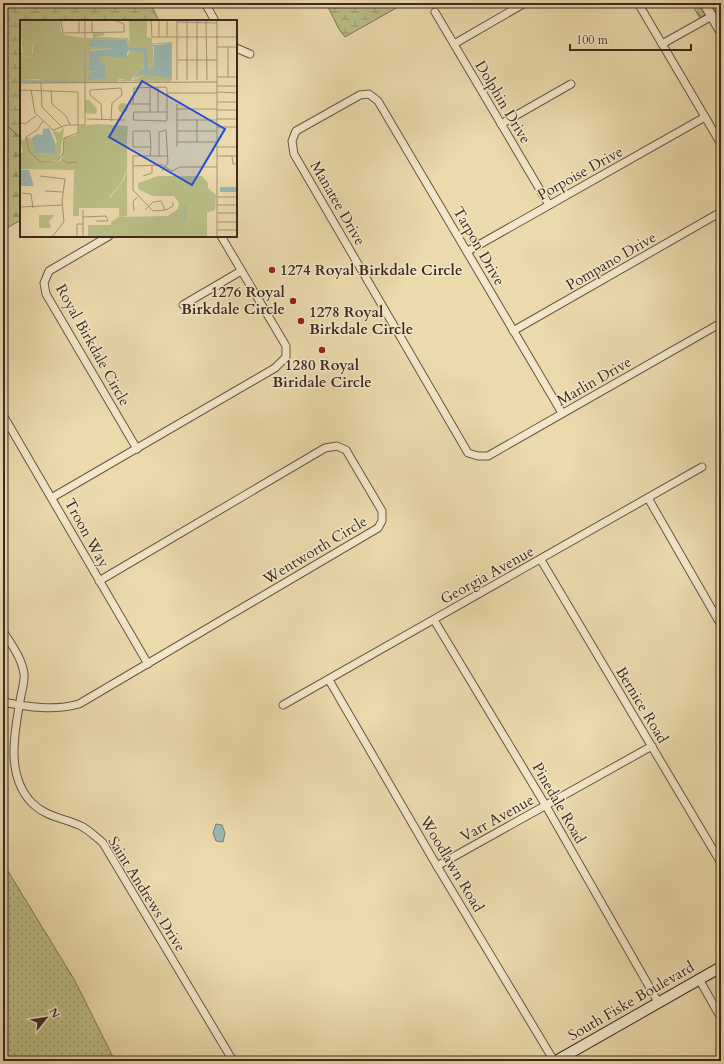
<svg xmlns="http://www.w3.org/2000/svg" width="724" height="1064" viewBox="0 0 724 1064" font-family="Cardo,serif">
<style>
.grass{fill:url(#grass-dots);stroke:#7c7454}
.forest{fill:url(#forest-firs);stroke:#7c7454}
.wetland{fill:url(#wetland-marsh);stroke:#7c7454}
.water{fill:#9bb9b3;stroke:#758078}
.lines{fill:none;stroke-linecap:round;stroke-linejoin:round}
.minor-casing{stroke:#685643;stroke-width:9}
.tertiary-casing{stroke:#685643;stroke-width:11}
.secondary-casing{stroke:#3c2a20;stroke-width:12}
.minor{stroke:#f2e7c9;stroke-width:7}
.tertiary{stroke:#f2e7c9;stroke-width:9}
.secondary{stroke:#f2e7c9;stroke-width:10}
.poi-dot{fill:#8f2418;stroke:#f2e7c9;stroke-width:1.5}
.labels{text-anchor:middle;dominant-baseline:central;stroke-width:3;stroke-linejoin:round;paint-order:stroke}
.street-label{font-size:15px;fill:#3c2a20;stroke:#f2e7c9}
.poi-label{font-size:15px;font-weight:bold;fill:#3c2a20;stroke:#f2e7c9;text-anchor:start}
.inset-river{fill:none;stroke:#9bb9b3;stroke-width:2}
.inset-road{fill:none;stroke:#a59474;stroke-width:1}
.view{fill:#1d4ed8;fill-opacity:0.15;stroke:#1d4ed8;stroke-width:2}
.inset-edge{fill:none;stroke:#3c2a20;stroke-width:2}
</style>
<defs>
<pattern id="grass-dots" width="8" height="8" patternUnits="userSpaceOnUse"><rect width="8" height="8" fill="#bbbe87"/><path d="M2 2h.1M6 6h.1" fill="none" stroke="#999b6e" stroke-width="1.8" stroke-linecap="round"/></pattern>
<pattern id="forest-firs" width="22" height="20" patternUnits="userSpaceOnUse"><rect width="22" height="20" fill="#bbbe87"/><path d="M5 1l3.5 6h-7zM16 11l3.5 6h-7z" fill="#999b6e"/></pattern>
<pattern id="wetland-marsh" width="20" height="14" patternUnits="userSpaceOnUse"><rect width="20" height="14" fill="#bbbe87"/><path d="M1 5h8M5 5V1M11 12h8M15 12V8" fill="none" stroke="#999b6e"/></pattern>
</defs>
<rect width="100%" height="100%" fill="#ebdaac"/>
<filter id="stains"><feTurbulence type="fractalNoise" baseFrequency=".005" numOctaves="4"/><feColorMatrix values="0 0 0 0 .2 0 0 0 0 .09 0 0 0 0 .02 0 0 0 .5 -.17"/></filter>
<radialGradient id="worn" r=".72"><stop offset=".6" stop-color="#630" stop-opacity="0"/><stop offset="1" stop-color="#630" stop-opacity=".3"/></radialGradient>
<path class="grass" d="M3 863 75 981 115 1061H3Z"/>
<g class="forest">
<path d="M691 3H699L706 14 700 18Z"/>
<path d="M710 3H721V22Z"/>
<path d="M3 122 21 138V220L3 230Z"/>
</g>
<g class="wetland">
<path d="M3 3H150L159 21H21V138L3 122Z"/>
<path d="M326 3H405L345 37 339 29Z"/>
</g>
<path class="water" d="M216 824 222 825 225 833 223 842 216 841 213 833Z"/>
<g class="lines">
<defs>
<g id="minor">
<path d="M205 3 215 21"/>
<path d="M638 3 721 144"/>
<path d="M435 12 549 205"/>
<path d="M454 44 525 3"/>
<path d="M662 44 712 16"/>
<path d="M236 48 250 54"/>
<path d="M501 124 571 84"/>
<path d="M109 236 49 271 44 283 46 294 137 449"/>
<path d="M468 251 705 117"/>
<path d="M183 305 241 271"/>
<path d="M513 331 721 212"/>
<path d="M562 413 378 101 369 94 360 95 296 131 292 141 294 154 468 453 478 456H488L721 323"/>
<path d="M3 415 148 664"/>
<path d="M53 497 275 368 286 357V346L221 236"/>
<path d="M648 498 721 625"/>
<path d="M541 560 721 863"/>
<path d="M434 620 546 806 658 1002"/>
<path d="M3 631C11 644 22 658 24 674 25 682 21 693 20 701 14 735 6 776 32 803 46 817 64 818 81 826 89 830 96 837 103 843L233 1061"/>
<path d="M329 680 437 866 554 1061"/>
<path d="M3 702C28 707 54 711 79 704L378 528 382 521V511L346 450 337 446 325 448 99 581"/>
<path d="M283 705 702 467"/>
<path d="M437 866 652 746"/>
<path d="M699 979 721 1018"/>
</g>
<path id="tertiary" d="M704 3 721 32"/>
<path id="secondary" d="M556 1061 721 967"/>
</defs>
<use href="#minor" class="minor-casing"/>
<use href="#tertiary" class="tertiary-casing"/>
<use href="#secondary" class="secondary-casing"/>
<use href="#minor" class="minor"/>
<use href="#tertiary" class="tertiary"/>
<use href="#secondary" class="secondary"/>
</g>
<g class="poi-dot">
<circle cx="272" cy="270" r="4"/>
<circle cx="293" cy="301" r="4"/>
<circle cx="301" cy="321" r="4"/>
<circle cx="322" cy="350" r="4"/>
</g>
<g class="labels">
<g class="street-label">
<text transform="translate(503 102) rotate(59)">Dolphin Drive</text>
<text transform="translate(580 173) rotate(-29)">Porpoise Drive</text>
<text transform="translate(338 203) rotate(60)">Manatee Drive</text>
<text transform="translate(479 246) rotate(60)">Tarpon Drive</text>
<text transform="translate(611 261) rotate(-30)">Pompano Drive</text>
<text transform="translate(93 345) rotate(61)">Royal Birkdale Circle</text>
<text transform="translate(594 381) rotate(-30)">Marlin Drive</text>
<text transform="translate(87 533) rotate(61)">Troon Way</text>
<text transform="translate(315 550) rotate(-31)">Wentworth Circle</text>
<text transform="translate(487 575) rotate(-29)">Georgia Avenue</text>
<text transform="translate(642 705) rotate(59)">Bernice Road</text>
<text transform="translate(559 803) rotate(60)">Pinedale Road</text>
<text transform="translate(497 818) rotate(-29)">Varr Avenue</text>
<text transform="translate(452 864) rotate(59)">Woodlawn Road</text>
<text transform="translate(147 894) rotate(58)">Saint Andrews Drive</text>
<text transform="translate(631 1001) rotate(-30)">South Fiske Boulevard</text>
</g>
<g class="poi-label">
<text x="280" y="270">1274 Royal Birkdale Circle</text>
<text x="285" y="292" text-anchor="end">1276 Royal<tspan x="285" dy="17">Birkdale Circle</tspan></text>
<text x="309" y="312">1278 Royal<tspan x="309" dy="17">Birkdale Circle</tspan></text>
<text x="322" y="365" text-anchor="middle">1280 Royal<tspan x="322" dy="17">Biridale Circle</tspan></text>
</g>
</g>
<g transform="translate(20 20)">
<rect width="217" height="217" fill="#ebdaac"/>
<path d="M28 0 40 2 41 12 45 15 64 18 65 63H0L20 62 19 59 0 60V27L3 38 11 36 13 32 12 21 31 19 38 14 37 6 29 3ZM73 13H84V15L75 17 108 18 110 25 152 22V60L129 61 122 56 114 58 120 54H140L147 58 151 42 150 24H135L133 26 134 48 129 50 127 28H109L107 21 72 20 70 27 95 29 71 30 69 33 68 47 78 51 73 52 86 58 85 46 80 41 81 36 107 37 110 30 124 31V45L118 54 111 59 122 46 121 33H111L105 59H99L98 62 65 63 66 18H73ZM138 156H182L188 163V168L196 175 195 190 187 193V217H68V205H91V202L99 197 148 196 158 189 159 183 154 176H132L118 169V163Z" fill="#bbbe87"/>
<path d="M109 0H127V17L132 18V24L110 25ZM111 33H121L122 46 111 59 112 61 122 56 129 61 150 60 152 62 97 61 105 59 107 40ZM107 119V134L96 132 92 135 83 129V121L98 123ZM107 148V196L99 197V188H82L104 160ZM19 195H35L29 201 31 208H19Z" fill="#bbbe87"/>
<path d="M0 0H28L29 3 37 6 40 16 39 19 12 21V35L3 38ZM65 80H69L77 89 76 94 65 93ZM98 88a5 5 0 1 1 10 0a5 5 0 1 1-10 0ZM78 104 108 106 107 119 98 123 84 121 83 125V129L92 135 96 132 107 134V148L102 162 90 176 89 183 82 188H59V196H53L54 150 0 149V135L3 131 0 120V114L2 121 7 117 11 119 15 129 10 133 34 134 35 124 37 122 32 109 39 113 44 108 40 139 25 143H35L41 140 48 143 42 139 44 118 57 115 59 106Z" fill="#bbbe87"/>
<path d="M70 20H106L109 28H127L129 50 134 48V25L151 24V58L120 54 112 61 124 46V33L110 30 107 32V38L81 36 80 41 85 45 86 58 68 60 69 53 78 51 68 50 69 31 95 29 70 27ZM29 108 35 122V134L10 133 15 129 11 119 17 114 22 115 23 109ZM0 150H9L14 166H0ZM217 167V172H200V167Z" fill="#9bb9b3"/>
<path class="inset-river" d="M0 61 61 62M165 200V186"/>
<path class="inset-road" d="M33 0 41 1 43 13 104 12V4L94 0M72 0V13M131 0 132 17H197M139 0V17M147 0V17M167 0V60M177 0V60M186 0 187 60M157 2 197 3M59 13V0M196 17H217M197 27H217M208 27V57M157 40H197M197 57H217M157 60V0M0 63 197 62M21 63 22 87 42 107M197 66H217M0 70 58 72V113L44 118 43 134 36 142H20L9 131 6 117 17 110 23 101M11 70 15 93 33 110 47 105H65V0M31 70 32 84 46 96 50 105M197 72 217 73M147 73H197M197 82H217M110 84H130M113 84 114 68 146 67 147 69V100L146 101 113 100 114 92H147M157 89H197M197 90H217M130 92V68M138 92V68M67 99 105 100M197 99H217M82 100 81 84 70 75V70L101 68 102 75 92 83 91 101M157 100H197M0 102 5 104 16 96M197 107H217M157 111H197M157 122H197M177 122V100M157 127V84M197 127H217M130 136 131 127 130 112V111H113V127H131M139 136V112L146 110 148 143 142 151M148 136H113V170L133 191 146 190 153 186V182M197 136H217M212 136 213 144H217M41 139 48 143 57 142M113 146 142 145 152 151 160 147H197M20 156 45 159 42 181 44 202 32 217M123 156 132 153V146M25 171 43 172M2 173 11 174 13 188M197 177H217M197 185H217M0 187 42 185M125 190 133 182 141 181 145 190M114 191 113 182 117 177M197 193H217M63 197 86 196 88 201H76M197 202H217M197 210H217M57 217V204H63M63 217V190M197 217V0"/>
<path class="view" d="M122 61 205 109 172 165 89 117Z"/>
<rect width="217" height="217" class="inset-edge"/>
</g>
<rect width="724" height="1064" fill="none" stroke="#ebdaac" stroke-width="16"/>
<rect x="4" y="4" width="716" height="1056" fill="none" stroke="#3c2a20" stroke-width="2"/>
<rect x="8" y="8" width="708" height="1048" fill="none" stroke="#3c2a20"/>
<g transform="translate(46 1018) rotate(60)" stroke="#f2e7c9" stroke-width="3" paint-order="stroke">
<path d="M0-3L7 15L0 10L-7 15Z" fill="#3c2a20"/>
<text y="-6" font-size="11" font-weight="bold" text-anchor="middle" fill="#3c2a20">N</text>
</g>
<path d="M570 44v6h121v-6" fill="none" stroke="#3c2a20" stroke-width="2"/>
<text x="576" y="44" font-size="12" fill="#3c2a20" stroke="#f2e7c9" stroke-width="3" paint-order="stroke">100 m</text>
<rect width="100%" height="100%" filter="url(#stains)"/>
<rect width="100%" height="100%" fill="url(#worn)"/>
</svg>
